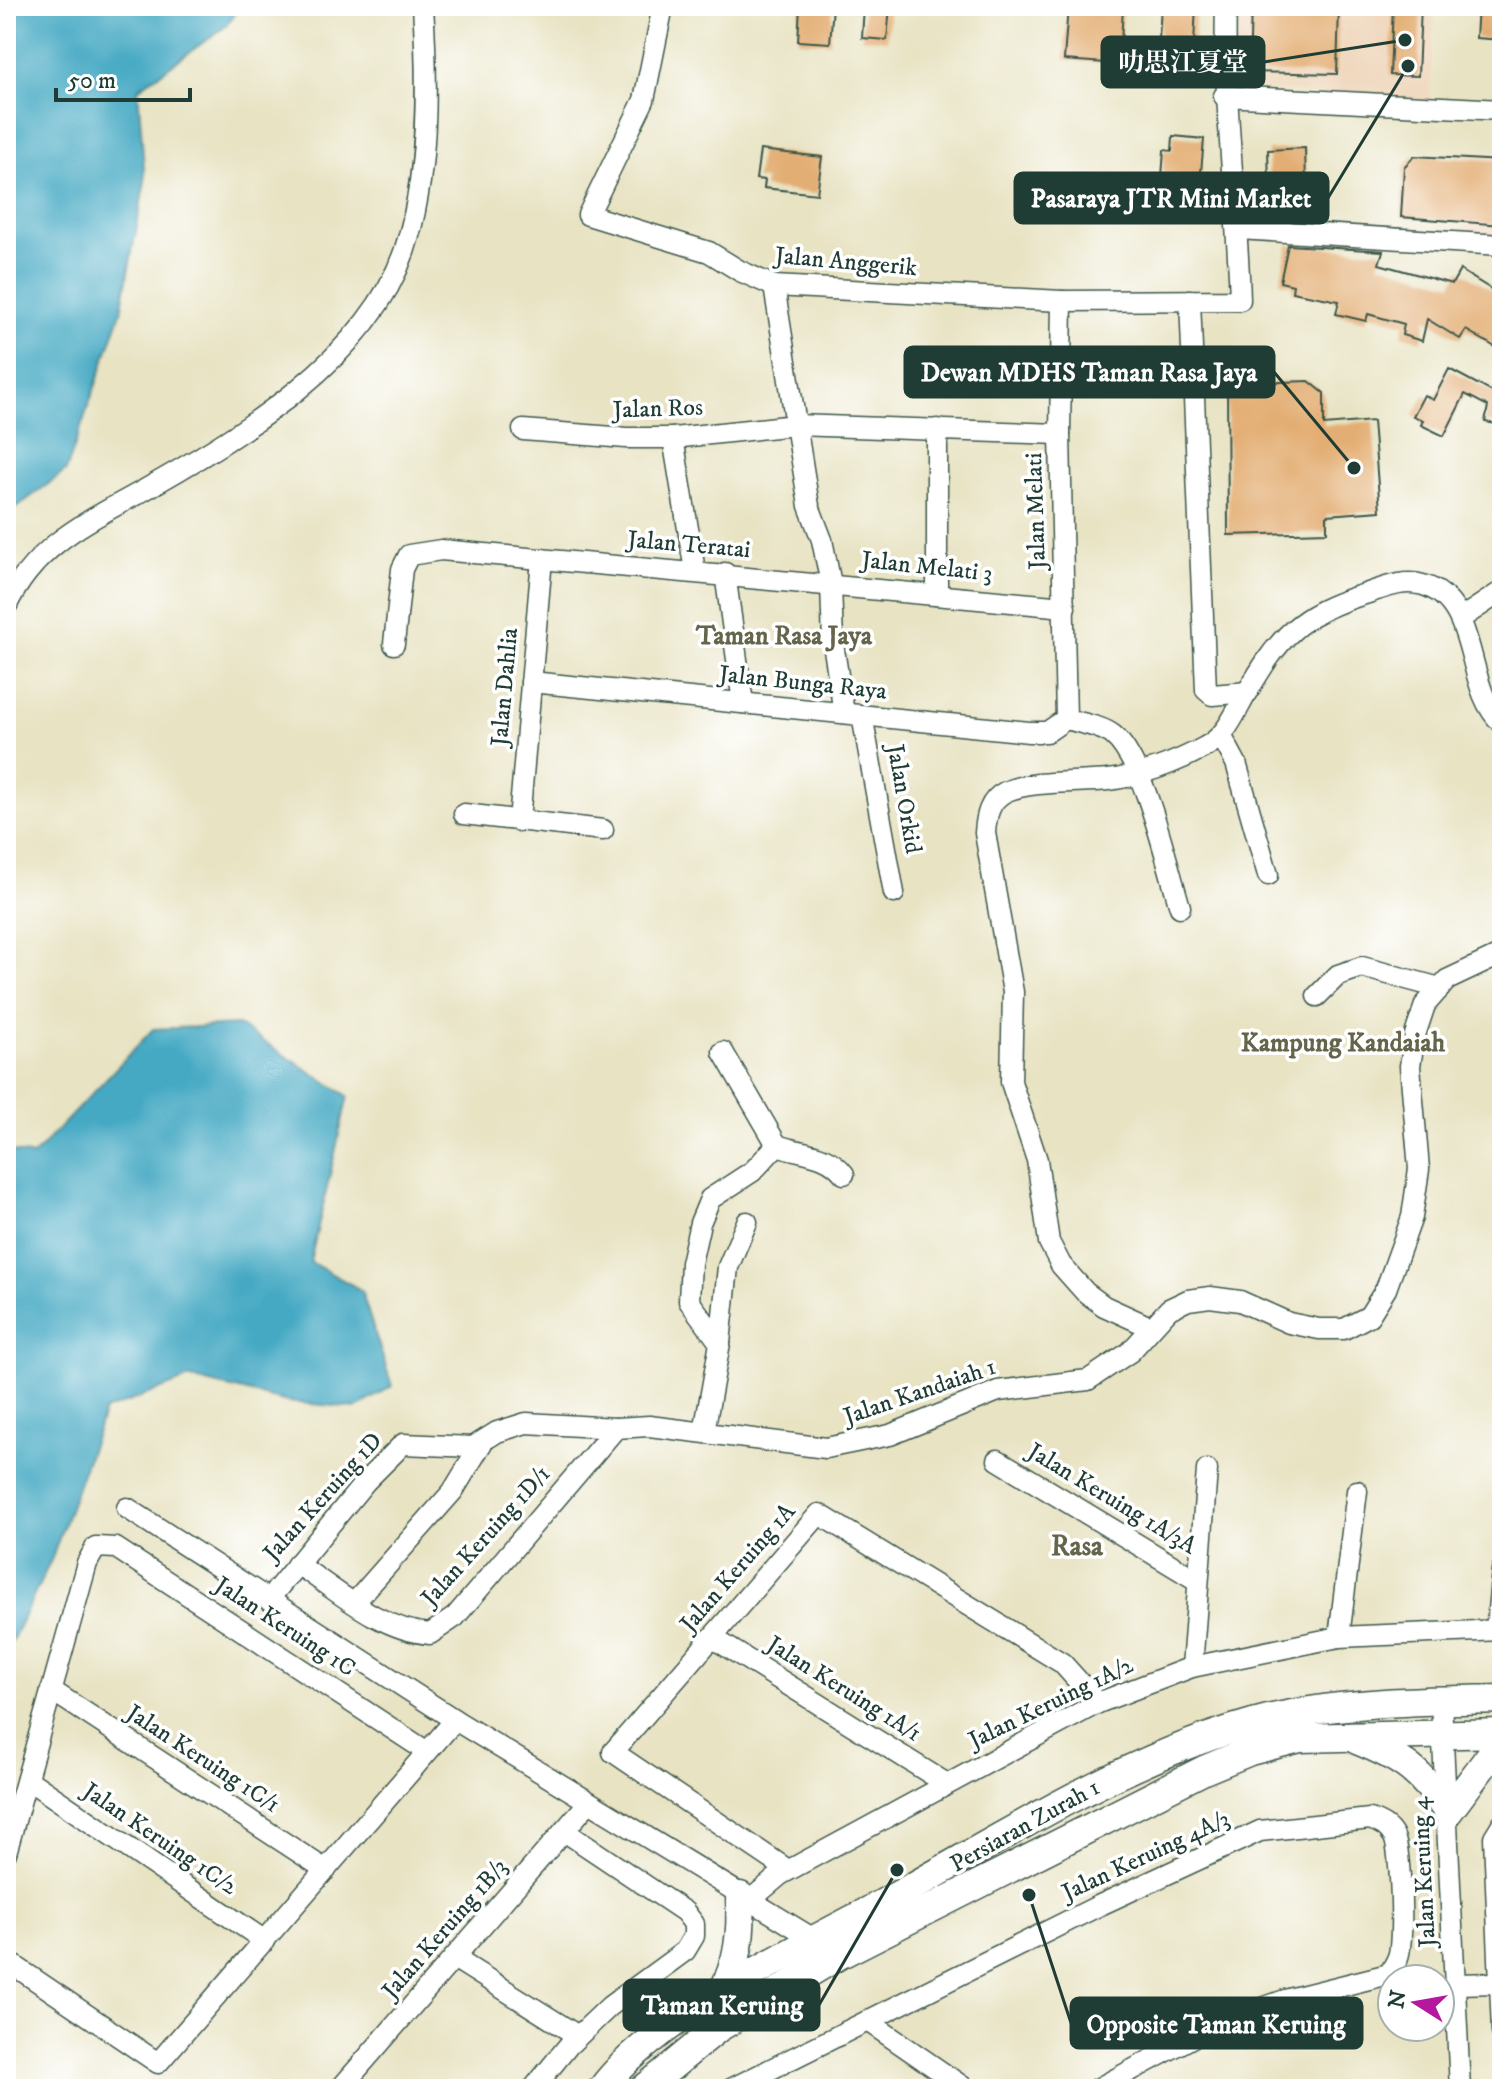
<svg xmlns="http://www.w3.org/2000/svg" width="1508" height="2095" viewBox="0 0 1508 2095" font-family="'IM FELL DW Pica','Noto Serif SC',serif">
<style>
.built{fill:#efd6bb}
.water{fill:#44a9c3;stroke:#32737c;stroke-width:2}
.building{fill:#e3ae73}
.lines{fill:none;stroke-linecap:round;stroke-linejoin:round}
.minor-casing{stroke:#3d5649;stroke-width:23}
.secondary-casing{stroke:#3d5649;stroke-width:31}
.minor{stroke:#fff;stroke-width:20}
.secondary{stroke:#fff;stroke-width:28}
.labels{text-anchor:middle;dominant-baseline:central;stroke-width:7;stroke-linejoin:round;paint-order:stroke}
.street-label{font-size:24px;fill:#1f3d34;stroke:#fff}
.neighbourhood-label{font-size:26px;font-weight:bold;fill:#64654a;stroke:#fff}
.quarter-label{font-size:28px;font-weight:bold;fill:#64654a;stroke:#fff}
.leader{fill:none;stroke:#1f3d34;stroke-width:3}
.callout-dot{fill:#1f3d34;stroke:#fff;stroke-width:3}
.callout{fill:#1f3d34;stroke:#1f3d34;stroke-width:3}
.callout-label{font-size:26px;text-anchor:middle;font-weight:bold;fill:#fff}
</style>
<rect width="100%" height="100%" fill="#fff"/>
<filter id="ink" filterUnits="userSpaceOnUse"><feTurbulence type="fractalNoise" baseFrequency=".0125" numOctaves="2"/><feDisplacementMap in="SourceGraphic" scale="16" xChannelSelector="R" yChannelSelector="G"/><feConvolveMatrix kernelMatrix="1 2 1 2 8 2 1 2 1" color-interpolation-filters="sRGB"/></filter>
<filter id="wash" filterUnits="userSpaceOnUse"><feTurbulence type="fractalNoise" baseFrequency=".006" numOctaves="4" result="noise"/><feDisplacementMap in="SourceGraphic" scale="32" xChannelSelector="R" yChannelSelector="G"/><feGaussianBlur stdDeviation="1.8" result="paint"/><feColorMatrix in="noise" values="0 0 0 0 0 0 0 0 0 0 0 0 0 0 0 0 0 1.4 0 .05"/><feComposite in="paint" operator="in"/></filter>
<g filter="url(#wash)">
<rect width="100%" height="100%" fill="#e8e3c3"/>
<g class="built">
<path d="M1238 6H1434L1430 101 1234 89Z"/>
<path d="M1465 155 1502 156V237L1462 235Z"/>
</g>
<g class="water">
<path d="M6 6H240L226 26 138 89 145 181 121 312 66 471 6 515Z"/>
<path d="M238 1025 348 1096 310 1262 361 1290 392 1386 357 1408 288 1402 190 1378 104 1411 52 1558 6 1653V1150L33 1156 153 1029Z"/>
</g>
<g id="blocks">
<g class="building">
<path d="M800 6H833L830 43 798 41Z"/>
<path d="M864 6H890L887 40 862 38Z"/>
<path d="M1068 6H1123L1120 64 1064 60Z"/>
<path d="M1161 6H1196L1192 81 1173 80 1175 59 1158 58Z"/>
<path d="M1251 6H1339L1337 74 1249 72Z"/>
<path d="M1393 6H1421L1418 76 1390 75Z"/>
<path d="M1478 6H1502V40L1476 38Z"/>
<path d="M1173 136 1204 139 1199 194 1178 192 1179 179 1162 177 1164 150 1172 151Z"/>
<path d="M1305 148 1306 184 1269 185 1268 150Z"/>
<path d="M760 150 822 157 817 194 764 188 765 180 756 179Z"/>
<path d="M1414 156 1502 161V225L1401 217 1404 167Z"/>
<path d="M1288 245 1383 251 1379 264 1452 284 1460 270 1502 296V351L1466 330 1460 339 1427 319 1422 341 1402 335 1404 324 1368 314 1366 321 1336 314 1339 301 1292 292 1293 285 1280 282Z"/>
<path d="M1449 369 1502 397V425L1485 422 1488 406 1465 394 1444 436 1421 425 1423 420 1413 416 1424 395 1433 400Z"/>
<path d="M1309 381 1324 393V425L1373 421 1380 511 1327 515V532L1228 535 1227 384Z"/>
</g>
</g>
</g>
<g filter="url(#ink)">
<use href="#blocks" fill-opacity="0" stroke="#3d5649" stroke-width="2"/>
<g class="lines">
<defs>
<g id="minor">
<path d="M663 6 644 100 588 215 709 252 740 271 774 286 1062 301 1240 300C1237 202 1223 105 1226 6"/>
<path d="M1224 96 1502 110"/>
<path d="M1238 229 1502 245"/>
<path d="M774 286 809 506 822 540 831 584 833 643 844 713"/>
<path d="M1190 300 1206 690 1212 695 1248 692"/>
<path d="M1062 301 1060 434 1066 719"/>
<path d="M937 429V595"/>
<path d="M523 430 626 438H673L795 425 1060 434"/>
<path d="M673 438 695 571"/>
<path d="M725 573 743 703"/>
<path d="M6 607C35 544 89 521 146 489 239 437 368 358 404 252 429 178 428 83 423 6"/>
<path d="M1460 619 1502 591"/>
<path d="M394 644 402 569 409 555 441 550 1065 607"/>
<path d="M531 682 1029 732H1047L1066 719"/>
<path d="M862 715 894 893"/>
<path d="M1066 719C1080 723 1102 726 1113 735 1145 762 1167 865 1180 907"/>
<path d="M1222 737 1236 763 1268 875"/>
<path d="M464 814 603 830"/>
<path d="M519 821 542 559"/>
<path d="M1317 996 1338 975 1362 967 1440 988"/>
<path d="M723 1052 777 1145C802 1154 827 1152 844 1174"/>
<path d="M1150 1327 1104 1306 1085 1292 1061 1265 1049 1242 1037 1160 1011 1082 1013 992 985 833C986 817 989 800 1005 792 1029 780 1080 783 1108 780 1138 777 1178 762 1205 747 1226 736 1233 717 1245 696 1279 637 1298 614 1365 594 1384 588 1403 579 1423 585 1481 602 1463 689 1502 723"/>
<path d="M720 1343 728 1267 747 1222"/>
<path d="M704 1432 720 1343 689 1301 691 1263 700 1223 710 1199 753 1171 777 1145"/>
<path d="M998 1460 1198 1581"/>
<path d="M127 1508 455 1720 822 1944"/>
<path d="M297 1564C338 1591 380 1630 430 1634L455 1617 616 1428"/>
<path d="M269 1599 366 1481 403 1444 473 1447 497 1432 526 1423 616 1428 649 1426 826 1448 890 1435 998 1391 1088 1380 1130 1352 1169 1309 1188 1300 1210 1297 1240 1301 1289 1323 1319 1329H1344L1369 1316 1386 1289 1412 1217 1419 1169 1410 1066 1415 1035 1425 1005 1447 980 1502 954"/>
<path d="M355 1602 453 1491 482 1443"/>
<path d="M1496 1630 1502 1570"/>
<path d="M1339 1637 1357 1491"/>
<path d="M713 1638 947 1784"/>
<path d="M1192 1667 1207 1470"/>
<path d="M51 1690 326 1870"/>
<path d="M1441 1701 1460 2089"/>
<path d="M27 1779 265 1941"/>
<path d="M1502 1824 1494 1837 1502 2032"/>
<path d="M6 1853 87 1563 96 1547 116 1548 426 1751"/>
<path d="M788 1870 613 1752 819 1514 1062 1663 1098 1703"/>
<path d="M749 1901 780 1875 1098 1703 1192 1667 1339 1637 1502 1630"/>
<path d="M454 1958 578 2036"/>
<path d="M6 1960 158 2063 455 1720"/>
<path d="M1455 1984 1500 1983"/>
<path d="M869 2022 966 2089"/>
<path d="M340 2089 589 1802"/>
<path d="M533 2089 569 2045 610 2006 685 1951 694 1936V1924L685 1912 564 1831"/>
<path d="M731 2089 1098 1906 1260 1831 1370 1819C1381 1823 1389 1827 1394 1837 1401 1851 1404 1942 1398 1957 1396 1963 1392 1969 1389 1974L1285 2000 1217 2024 1097 2089"/>
</g>
<g id="secondary">
<path d="M1357 1740C1402 1758 1421 1771 1448 1812L1490 1756 1502 1748"/>
<path d="M721 1995C739 1961 742 1934 740 1896"/>
<path d="M602 2089C656 2015 805 1946 887 1901 1009 1834 1132 1753 1268 1719 1343 1701 1425 1701 1502 1699"/>
<path d="M644 2089 718 2028 839 1955 1204 1770 1250 1751 1300 1738 1502 1733"/>
</g>
</defs>
<use href="#minor" class="minor-casing"/>
<use href="#secondary" class="secondary-casing"/>
<use href="#minor" class="minor"/>
<use href="#secondary" class="secondary"/>
</g>
</g>
<g class="labels">
<g class="street-label">
<text transform="translate(846 262) rotate(5)">Jalan Anggerik</text>
<text transform="translate(658 409) rotate(-2)">Jalan Ros</text>
<text transform="translate(1036 511) rotate(-92)">Jalan Melati</text>
<text transform="translate(689 545) rotate(5)">Jalan Teratai</text>
<text transform="translate(927 567) rotate(6)">Jalan Melati 3</text>
<text transform="translate(803 683) rotate(6)">Jalan Bunga Raya</text>
<text transform="translate(505 687) rotate(-85)">Jalan Dahlia</text>
<text transform="translate(904 799) rotate(80)">Jalan Orkid</text>
<text transform="translate(920 1392) rotate(-19)">Jalan Kandaiah 1</text>
<text transform="translate(323 1497) rotate(-48)">Jalan Keruing 1D</text>
<text transform="translate(1112 1499) rotate(31)">Jalan Keruing 1A/3A</text>
<text transform="translate(486 1536) rotate(-48)">Jalan Keruing 1D/1</text>
<text transform="translate(738 1568) rotate(-49)">Jalan Keruing 1A</text>
<text transform="translate(285 1627) rotate(33)">Jalan Keruing 1C</text>
<text transform="translate(844 1689) rotate(32)">Jalan Keruing 1A/1</text>
<text transform="translate(1051 1703) rotate(-26)">Jalan Keruing 1A/2</text>
<text transform="translate(203 1759) rotate(33)">Jalan Keruing 1C/1</text>
<text transform="translate(1025 1826) rotate(-29)">Persiaran Zurah 1</text>
<text transform="translate(160 1839) rotate(34)">Jalan Keruing 1C/2</text>
<text transform="translate(1146 1856) rotate(-25)">Jalan Keruing 4A/3</text>
<text transform="translate(1424 1872) rotate(-93)">Jalan Keruing 4</text>
<text transform="translate(445 1929) rotate(-49)">Jalan Keruing 1B/3</text>
</g>
<g class="neighbourhood-label">
<text x="784" y="636">Taman Rasa Jaya</text>
<text x="1343" y="1043">Kampung Kandaiah</text>
</g>
<g class="quarter-label">
<text x="1077" y="1546">Rasa</text>
</g>
</g>
<path class="leader" d="M1405 40L1264 62M1408 66L1328 198M1354 468L1274 372M897 1870L819 2005M1029 1895L1071 2023"/>
<g class="callout-dot">
<circle cx="1405" cy="40" r="8"/>
<circle cx="1408" cy="66" r="8"/>
<circle cx="1354" cy="468" r="8"/>
<circle cx="897" cy="1870" r="8"/>
<circle cx="1029" cy="1895" r="8"/>
</g>
<g class="callout">
<rect x="1102" y="37" width="162" height="50" rx="8"/>
<rect x="1015" y="173" width="313" height="50" rx="8"/>
<rect x="905" y="347" width="369" height="50" rx="8"/>
<rect x="624" y="1980" width="195" height="50" rx="8"/>
<rect x="1071" y="1998" width="291" height="50" rx="8"/>
</g>
<g class="callout-label">
<text x="1183" y="71">叻思江夏堂</text>
<text x="1171" y="207">Pasaraya JTR Mini Market</text>
<text x="1089" y="381">Dewan MDHS Taman Rasa Jaya</text>
<text x="722" y="2014">Taman Keruing</text>
<text x="1216" y="2033">Opposite Taman Keruing</text>
</g>
<rect width="1508" height="2095" fill="none" stroke="#fff" stroke-width="32"/>
<g transform="translate(1416 2003) rotate(281)"><circle r="38" fill="#ffffff" stroke="#a5b1ae" stroke-width="2"/>
<path d="M0-6L14 30L0 20L-14 30Z" fill="#b5179e"/>
<text y="-12" font-size="22" font-weight="bold" text-anchor="middle" fill="#1f3d34">N</text>
</g>
<path d="M56 88v12h134v-12" fill="none" stroke="#1f3d34" stroke-width="4"/>
<text x="68" y="88" font-size="24" fill="#1f3d34" stroke="#ffffff" stroke-width="6" paint-order="stroke">50 m</text>
</svg>
